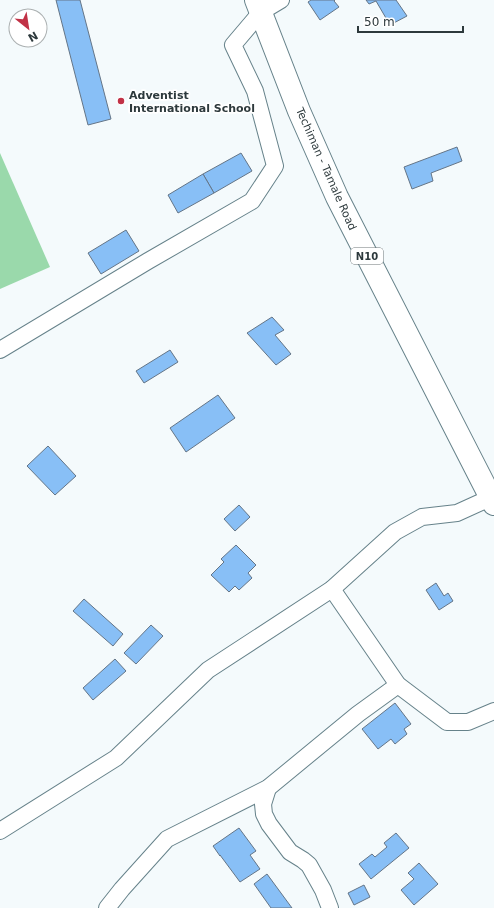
<svg xmlns="http://www.w3.org/2000/svg" width="494" height="908" viewBox="0 0 494 908" font-family="'DejaVu Sans',sans-serif">
<style>
.green{fill:#9ad9ab}
.building{fill:#88bff6;stroke:#647587}
.lines{fill:none;stroke-linecap:round;stroke-linejoin:round}
.minor-casing{stroke:#66828a;stroke-width:18}
.trunk-casing{stroke:#66828a;stroke-width:24}
.minor{stroke:#fff;stroke-width:16}
.trunk{stroke:#fff;stroke-width:22}
.poi-dot{fill:#c13146;stroke:#fff;stroke-width:1.5}
.labels{text-anchor:middle;dominant-baseline:central;stroke-width:3.5;stroke-linejoin:round;paint-order:stroke}
.shield{fill:#fff;stroke:#6c7476;stroke-width:1}
.shield-label{font-size:10px;font-weight:bold;fill:#2d393c}
.poi-label{font-size:11px;font-weight:bold;fill:#2d393c;stroke:#fff;text-anchor:start}
.street-label{font-size:11px;fill:#2d393c;stroke:#fff}
</style>
<rect width="100%" height="100%" fill="#f4fafc"/>
<path class="green" d="M0 153 50 267 0 289Z"/>
<g class="building">
<path d="M56 0H80L111 119 88 125Z"/>
<path d="M311 0H335L334 1 339 7 320 20 308 2Z"/>
<path d="M366 0H396L407 16 390 25 376 1 369 4Z"/>
<path d="M457 147 462 161 431 173 433 181 412 189 404 167Z"/>
<path d="M241 153 252 171 214 193 203 174Z"/>
<path d="M203 174 214 193 178 213 168 195Z"/>
<path d="M126 230 139 251 101 274 88 253Z"/>
<path d="M272 317 284 330 275 335 291 354 276 365 247 333Z"/>
<path d="M170 350 178 362 144 383 136 371Z"/>
<path d="M218 395 235 418 186 452 170 428Z"/>
<path d="M48 446 76 476 55 495 27 466Z"/>
<path d="M239 505 250 517 235 531 224 519Z"/>
<path d="M236 545 256 565 248 573 252 578 239 590 235 586 229 592 211 575 224 562 221 559Z"/>
<path d="M436 583 444 596 448 593 453 601 439 610 426 590Z"/>
<path d="M84 599 123 634 113 646 73 611Z"/>
<path d="M151 625 163 636 136 664 124 653Z"/>
<path d="M115 659 126 671 93 700 83 688Z"/>
<path d="M395 703 411 724 404 729 407 734 395 744 391 739 378 749 362 729Z"/>
<path d="M239 828 256 851 250 855 260 869 240 882 220 855V856L213 846Z"/>
<path d="M396 833 409 848 371 879 359 864 372 854 375 857 387 847 384 843Z"/>
<path d="M419 863 438 884 414 905 401 890 414 879 408 873Z"/>
<path d="M267 874 292 908H271L254 884Z"/>
<path d="M364 885 370 897 354 905 348 893Z"/>
</g>
<g class="lines">
<defs>
<g id="minor">
<path d="M0 350 148 261 252 201 275 166 255 91 233 45 261 12 281 0"/>
<path d="M332 589 398 685 447 722H468L494 711"/>
<path d="M268 788 263 804 264 814 269 824 290 852 303 860 309 865 323 890 330 908"/>
<path d="M0 831 116 758 208 670 332 589 395 532 422 517 457 513 490 498"/>
<path d="M107 908 122 889 167 839 268 788 358 714 398 685"/>
</g>
<path id="trunk" d="M256 0 299 111 337 197 494 504"/>
</defs>
<use href="#minor" class="minor-casing"/>
<use href="#trunk" class="trunk-casing"/>
<use href="#minor" class="minor"/>
<use href="#trunk" class="trunk"/>
</g>
<circle class="poi-dot" cx="121" cy="101" r="4"/>
<g class="labels">
<rect class="shield" x="351" y="248" width="32" height="16" rx="3"/>
<g class="shield-label">
<text x="367" y="256">N10</text>
</g>
<g class="poi-label">
<text x="129" y="95">Adventist<tspan x="129" dy="13">International School</tspan></text>
</g>
<g class="street-label">
<text transform="translate(326 169) rotate(66)">Techiman - Tamale Road</text>
</g>
</g>
<g transform="translate(28 28) rotate(150)"><circle r="19" fill="#ffffff" stroke="#abb0b1"/>
<path d="M0-3L7 15L0 10L-7 15Z" fill="#c13146"/>
<text y="-6" font-size="11" font-weight="bold" text-anchor="middle" fill="#2d393c">N</text>
</g>
<path d="M358 26v6h105v-6" fill="none" stroke="#2d393c" stroke-width="2"/>
<text x="364" y="26" font-size="12" fill="#2d393c" stroke="#ffffff" stroke-width="3" paint-order="stroke">50 m</text>
</svg>
